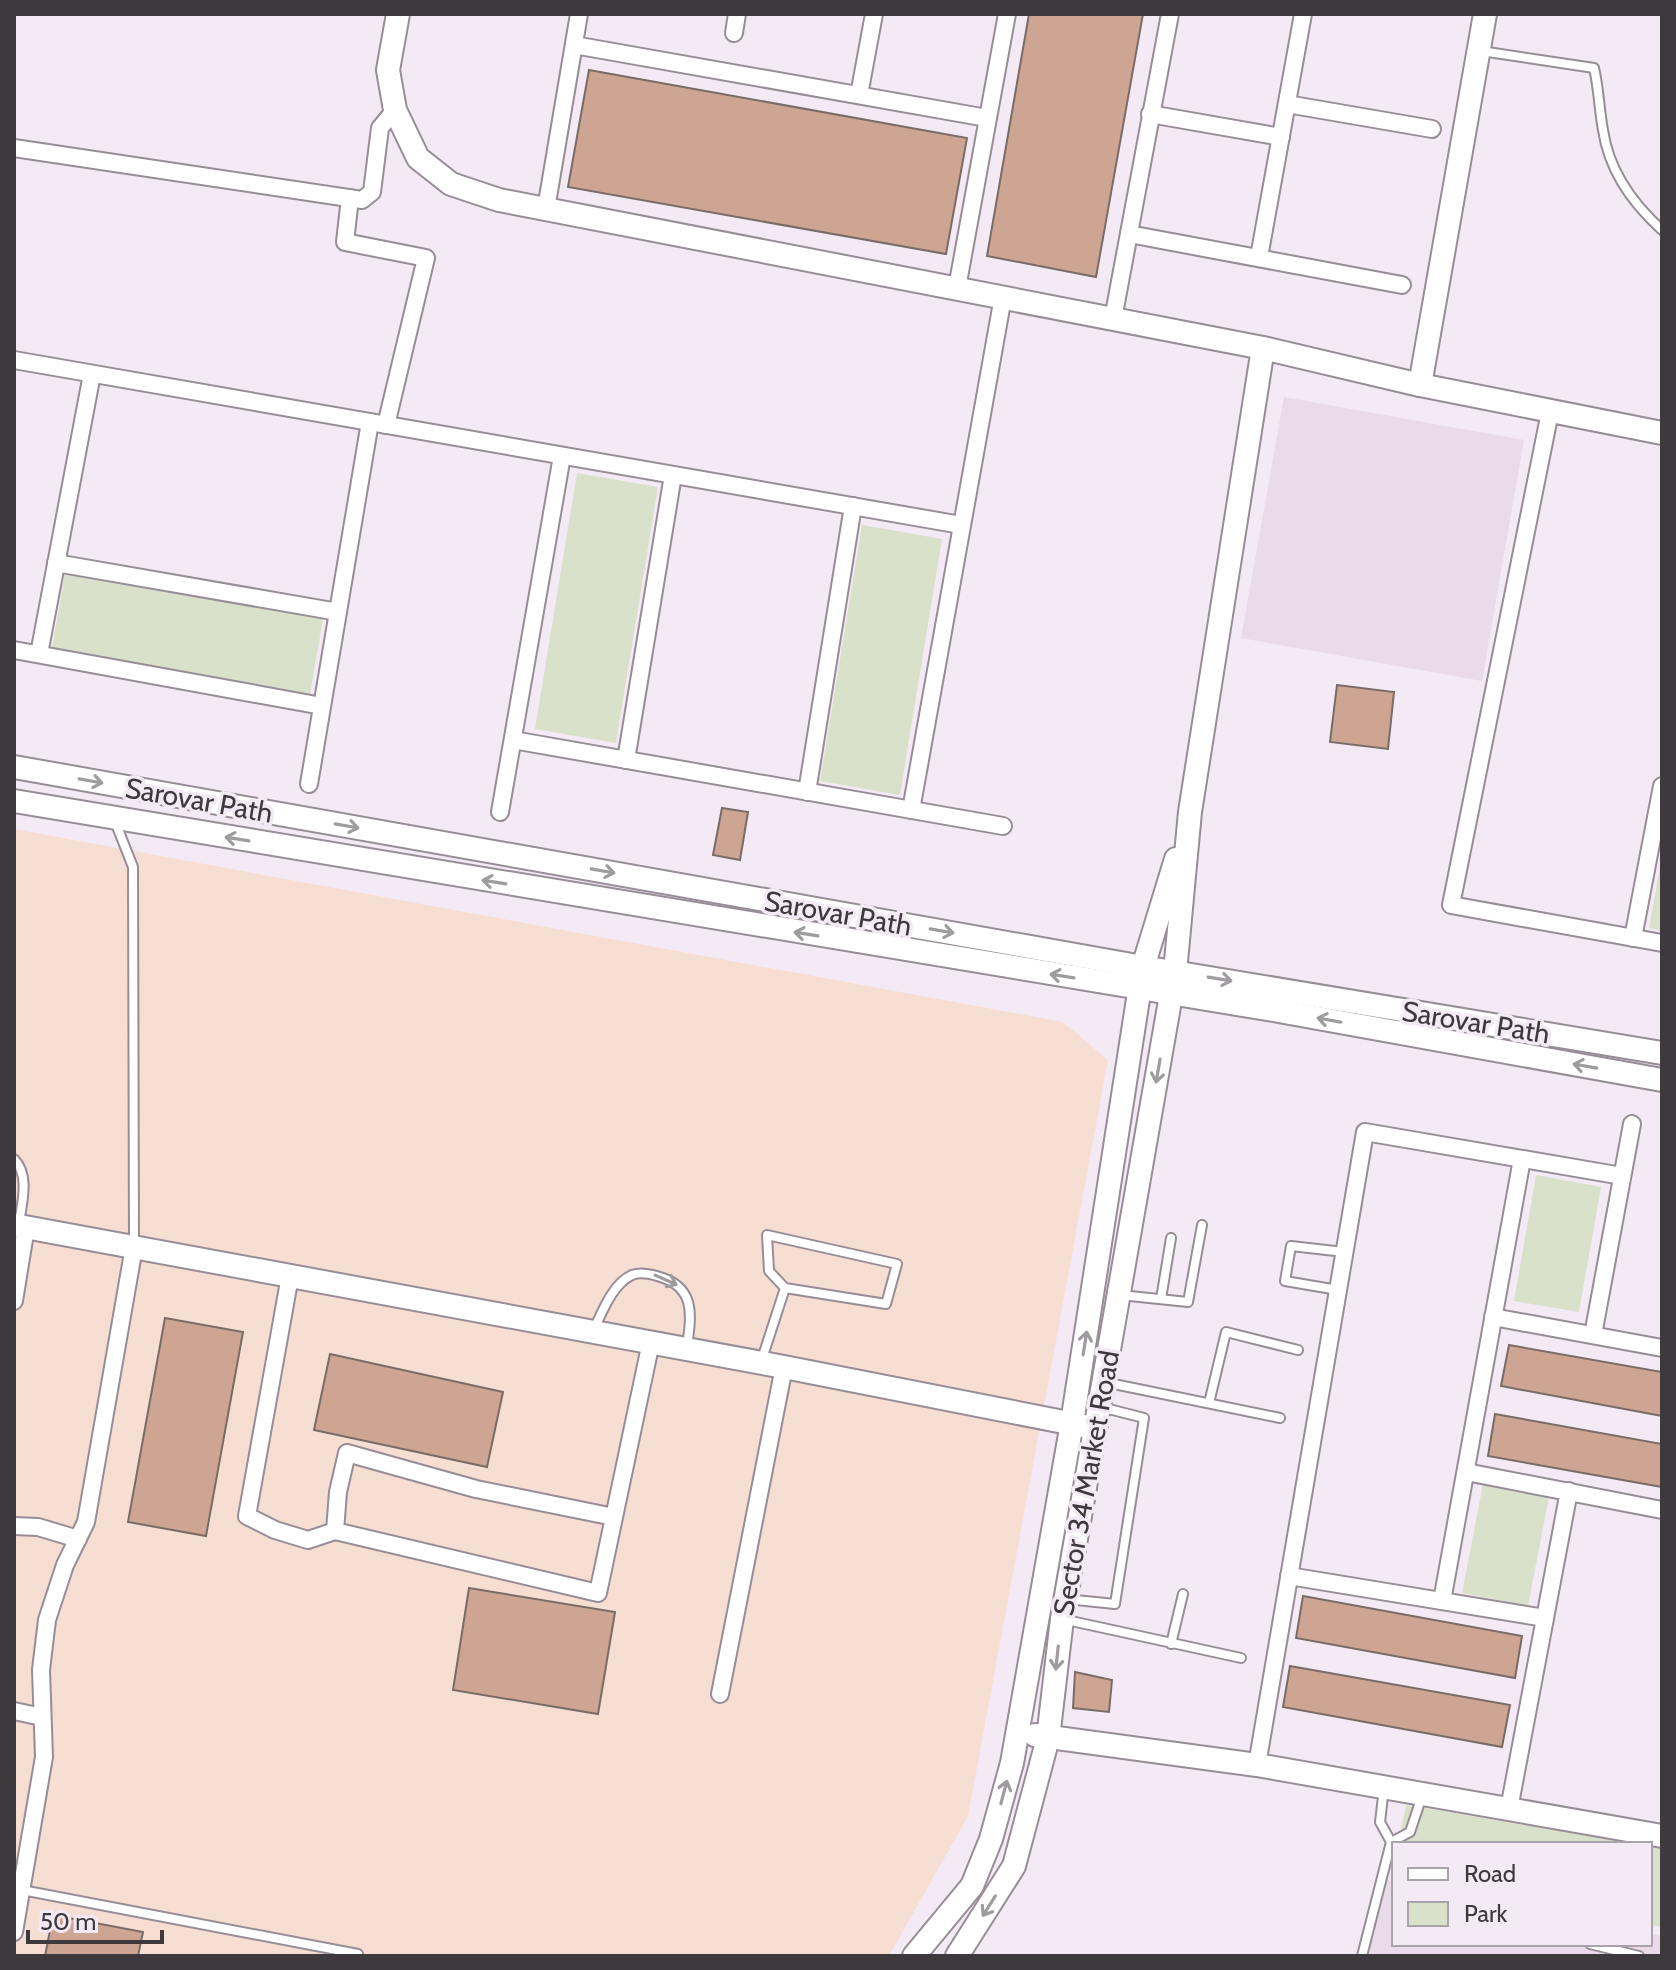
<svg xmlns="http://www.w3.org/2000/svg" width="1676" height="1970" viewBox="0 0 1676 1970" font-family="Cabin,sans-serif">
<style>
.built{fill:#eadbea}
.industrial{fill:#f6ded3}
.green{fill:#d9e1ca}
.building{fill:#cea593;stroke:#796c66;stroke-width:2}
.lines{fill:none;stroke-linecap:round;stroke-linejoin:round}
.lane-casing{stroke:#978d97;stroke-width:12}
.street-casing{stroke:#978d97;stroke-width:20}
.secondary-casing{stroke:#978d97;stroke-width:26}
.lane{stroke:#fff;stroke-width:8}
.street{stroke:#fff;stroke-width:16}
.secondary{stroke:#fff;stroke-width:22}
.oneway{stroke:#9e9c9e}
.labels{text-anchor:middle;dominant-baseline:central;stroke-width:7;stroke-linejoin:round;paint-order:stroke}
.street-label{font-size:28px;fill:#3d393d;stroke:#f4eaf5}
</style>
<rect width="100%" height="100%" fill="#f4eaf5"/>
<g class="built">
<path d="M1284 397 1524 440 1482 681 1241 638Z"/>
<path d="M1383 1879 1394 1881V1944H1650V1933L1662 1936V1956H1365Z"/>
</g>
<path class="industrial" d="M14 829 1063 1022 1108 1060 968 1816 889 1956H14Z"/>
<g class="green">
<path d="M577 473 658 487 616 743 535 729Z"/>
<path d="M862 525 942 539 900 795 820 781Z"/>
<path d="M65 573 323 619 310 695 52 648Z"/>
<path d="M1662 856V931L1649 928Z"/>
<path d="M1536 1175 1601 1187 1579 1312 1514 1301Z"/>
<path d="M1483 1484 1549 1497 1528 1606 1462 1593Z"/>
<path d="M1406 1805 1635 1844H1398Z"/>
<path d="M1650 1847 1662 1849V1927L1650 1925Z"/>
</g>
<g class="building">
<path d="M1029 14H1143L1096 277 987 256Z"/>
<path d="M589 70 967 138 946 254 568 187Z"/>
<path d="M1337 685 1394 692 1388 749 1330 742Z"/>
<path d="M722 808 748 812 740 860 713 855Z"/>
<path d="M165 1318 243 1332 206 1536 128 1522Z"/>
<path d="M1509 1345 1662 1372V1416L1501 1386Z"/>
<path d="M330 1354 503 1392 487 1467 314 1430Z"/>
<path d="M1495 1414 1662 1444V1487L1488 1456Z"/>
<path d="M469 1588 615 1612 598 1714 453 1690Z"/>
<path d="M1303 1596 1522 1636 1515 1678 1296 1638Z"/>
<path d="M1290 1666 1510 1705 1502 1747 1283 1707Z"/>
<path d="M1075 1672 1112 1680 1109 1712 1073 1708Z"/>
<path d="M53 1915 143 1932 138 1956H45Z"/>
</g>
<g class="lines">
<defs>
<g id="lane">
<path d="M1481 51 1594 68C1599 89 1599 109 1603 130 1609 171 1632 203 1662 230"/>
<path d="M114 819 133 867 134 1246"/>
<path d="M14 1159C30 1175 22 1203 19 1223"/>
<path d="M1338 1290 1285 1281 1291 1246 1344 1252"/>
<path d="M1120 1295 1188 1302 1202 1225"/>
<path d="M1161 1299 1171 1238"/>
<path d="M593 1331C602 1313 612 1284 632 1275 639 1272 650 1274 657 1276 695 1286 692 1313 687 1346"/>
<path d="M761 1362 785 1288 886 1304 897 1264 767 1235 769 1271 785 1288"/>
<path d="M1104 1382 1280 1418"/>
<path d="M1209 1403 1226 1332 1298 1350"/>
<path d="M1066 1599 1115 1604 1144 1418 1101 1407"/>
<path d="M1062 1619 1241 1658"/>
<path d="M1171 1644 1183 1594"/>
<path d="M1391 1842 1410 1832 1422 1796"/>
<path d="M22 1890 358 1954"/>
<path d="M1590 1944 1639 1956"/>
<path d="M1362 1956 1391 1842 1380 1822 1384 1788"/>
</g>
<g id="street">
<path d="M734 33 737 14"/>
<path d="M574 45 987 118"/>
<path d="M859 95 874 14"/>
<path d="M1287 104 1432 129"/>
<path d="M1150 114 1281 137"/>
<path d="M14 148 362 200 372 192 380 128 395 110"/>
<path d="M350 198 345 242 426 258 386 425"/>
<path d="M546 209 579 14"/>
<path d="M1129 234 1402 285"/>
<path d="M1259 257 1303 14"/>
<path d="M957 288 1007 14"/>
<path d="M1113 319 1170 14"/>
<path d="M14 360 961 525"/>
<path d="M1550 412 1451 905 1662 943"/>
<path d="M56 563 338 612"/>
<path d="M14 650 322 706"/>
<path d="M39 654 92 374"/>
<path d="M513 740 1003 826"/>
<path d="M626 760 673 475"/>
<path d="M309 784 370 422"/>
<path d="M807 792 853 506"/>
<path d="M911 810 1003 297"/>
<path d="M500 812 562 456"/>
<path d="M1633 938 1662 786"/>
<path d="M290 1276 247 1516 275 1530 308 1540 335 1531"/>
<path d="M14 1301 26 1227"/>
<path d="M1493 1317 1662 1348"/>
<path d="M1593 1335 1632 1124"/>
<path d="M1466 1472 1662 1510"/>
<path d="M614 1517 476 1489 347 1453 338 1492 335 1531 598 1593 651 1342"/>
<path d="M14 1526 38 1527 78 1539"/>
<path d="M1289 1576 1545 1618"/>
<path d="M1442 1601 1522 1159"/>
<path d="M720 1694 784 1367"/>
<path d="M14 1711 42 1717"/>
<path d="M1257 1765 1365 1132 1622 1176"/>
<path d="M1509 1809 1569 1491"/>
<path d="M14 1932 44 1757 41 1670 47 1620 65 1565 86 1522 134 1247"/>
</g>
<g id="secondary">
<path d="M398 14 388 70 395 110 418 158 451 184 499 200 1263 348 1420 385 1662 433"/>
<path d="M1420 385 1485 14"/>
<path d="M14 767 1143 967 1662 1053"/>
<path d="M14 801 1273 1010 1662 1080"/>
<path d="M14 1225 784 1367 1084 1426"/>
<path d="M1035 1735 1257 1765 1662 1836"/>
<path d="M914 1956 972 1886 991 1839 1012 1763 1072 1423 1143 967 1176 859"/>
<path d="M957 1956 1014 1866 1048 1738 1062 1619 1175 972 1190 812 1263 348"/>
</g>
</defs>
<use href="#lane" class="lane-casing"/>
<use href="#street" class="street-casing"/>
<use href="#secondary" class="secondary-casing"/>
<use href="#lane" class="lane"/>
<use href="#street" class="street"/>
<use href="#secondary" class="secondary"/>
</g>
<defs><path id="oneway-shaft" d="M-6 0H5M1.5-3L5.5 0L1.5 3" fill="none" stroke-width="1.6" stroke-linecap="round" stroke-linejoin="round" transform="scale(2)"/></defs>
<g class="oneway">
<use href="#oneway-shaft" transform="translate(91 781) rotate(10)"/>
<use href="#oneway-shaft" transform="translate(347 826) rotate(10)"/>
<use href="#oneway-shaft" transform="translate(237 839) rotate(-171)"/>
<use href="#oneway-shaft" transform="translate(603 871) rotate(10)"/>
<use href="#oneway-shaft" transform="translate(494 882) rotate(-171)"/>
<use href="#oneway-shaft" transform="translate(942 931) rotate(10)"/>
<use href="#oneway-shaft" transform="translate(806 934) rotate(-171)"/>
<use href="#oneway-shaft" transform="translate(1062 976) rotate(-171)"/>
<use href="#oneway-shaft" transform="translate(1220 979) rotate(9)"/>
<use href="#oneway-shaft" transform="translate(1329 1020) rotate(-170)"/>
<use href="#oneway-shaft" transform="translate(1585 1066) rotate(-170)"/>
<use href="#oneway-shaft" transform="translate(1158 1071) rotate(100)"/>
<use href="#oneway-shaft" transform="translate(666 1280) rotate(24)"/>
<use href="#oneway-shaft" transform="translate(1085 1343) rotate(-81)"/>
<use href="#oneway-shaft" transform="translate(1057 1658) rotate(96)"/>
<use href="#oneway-shaft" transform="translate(1004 1792) rotate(-75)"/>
<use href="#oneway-shaft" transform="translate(989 1906) rotate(122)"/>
</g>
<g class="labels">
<g class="street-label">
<text transform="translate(199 800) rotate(10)">Sarovar Path</text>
<text transform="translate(838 913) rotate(10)">Sarovar Path</text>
<text transform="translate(1476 1022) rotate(9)">Sarovar Path</text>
<text transform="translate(1086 1483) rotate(-80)">Sector 34 Market Road</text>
</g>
</g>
<rect width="1676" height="1970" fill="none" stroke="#3d393d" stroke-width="32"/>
<rect x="1392" y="1842" width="260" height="104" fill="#f4eaf5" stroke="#aba3ab" stroke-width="2"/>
<rect x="1408" y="1868" width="40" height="12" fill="#ffffff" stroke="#aba3ab" stroke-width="2"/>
<text x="1464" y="1882" font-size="24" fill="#3d393d">Road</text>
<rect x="1408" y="1902" width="40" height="24" fill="#d9e1ca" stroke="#aba3ab" stroke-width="2"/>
<text x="1464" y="1922" font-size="24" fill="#3d393d">Park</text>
<path d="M28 1930v12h134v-12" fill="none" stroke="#3d393d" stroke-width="4"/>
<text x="40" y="1930" font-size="24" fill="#3d393d" stroke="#f4eaf5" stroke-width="6" paint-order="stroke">50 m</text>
</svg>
